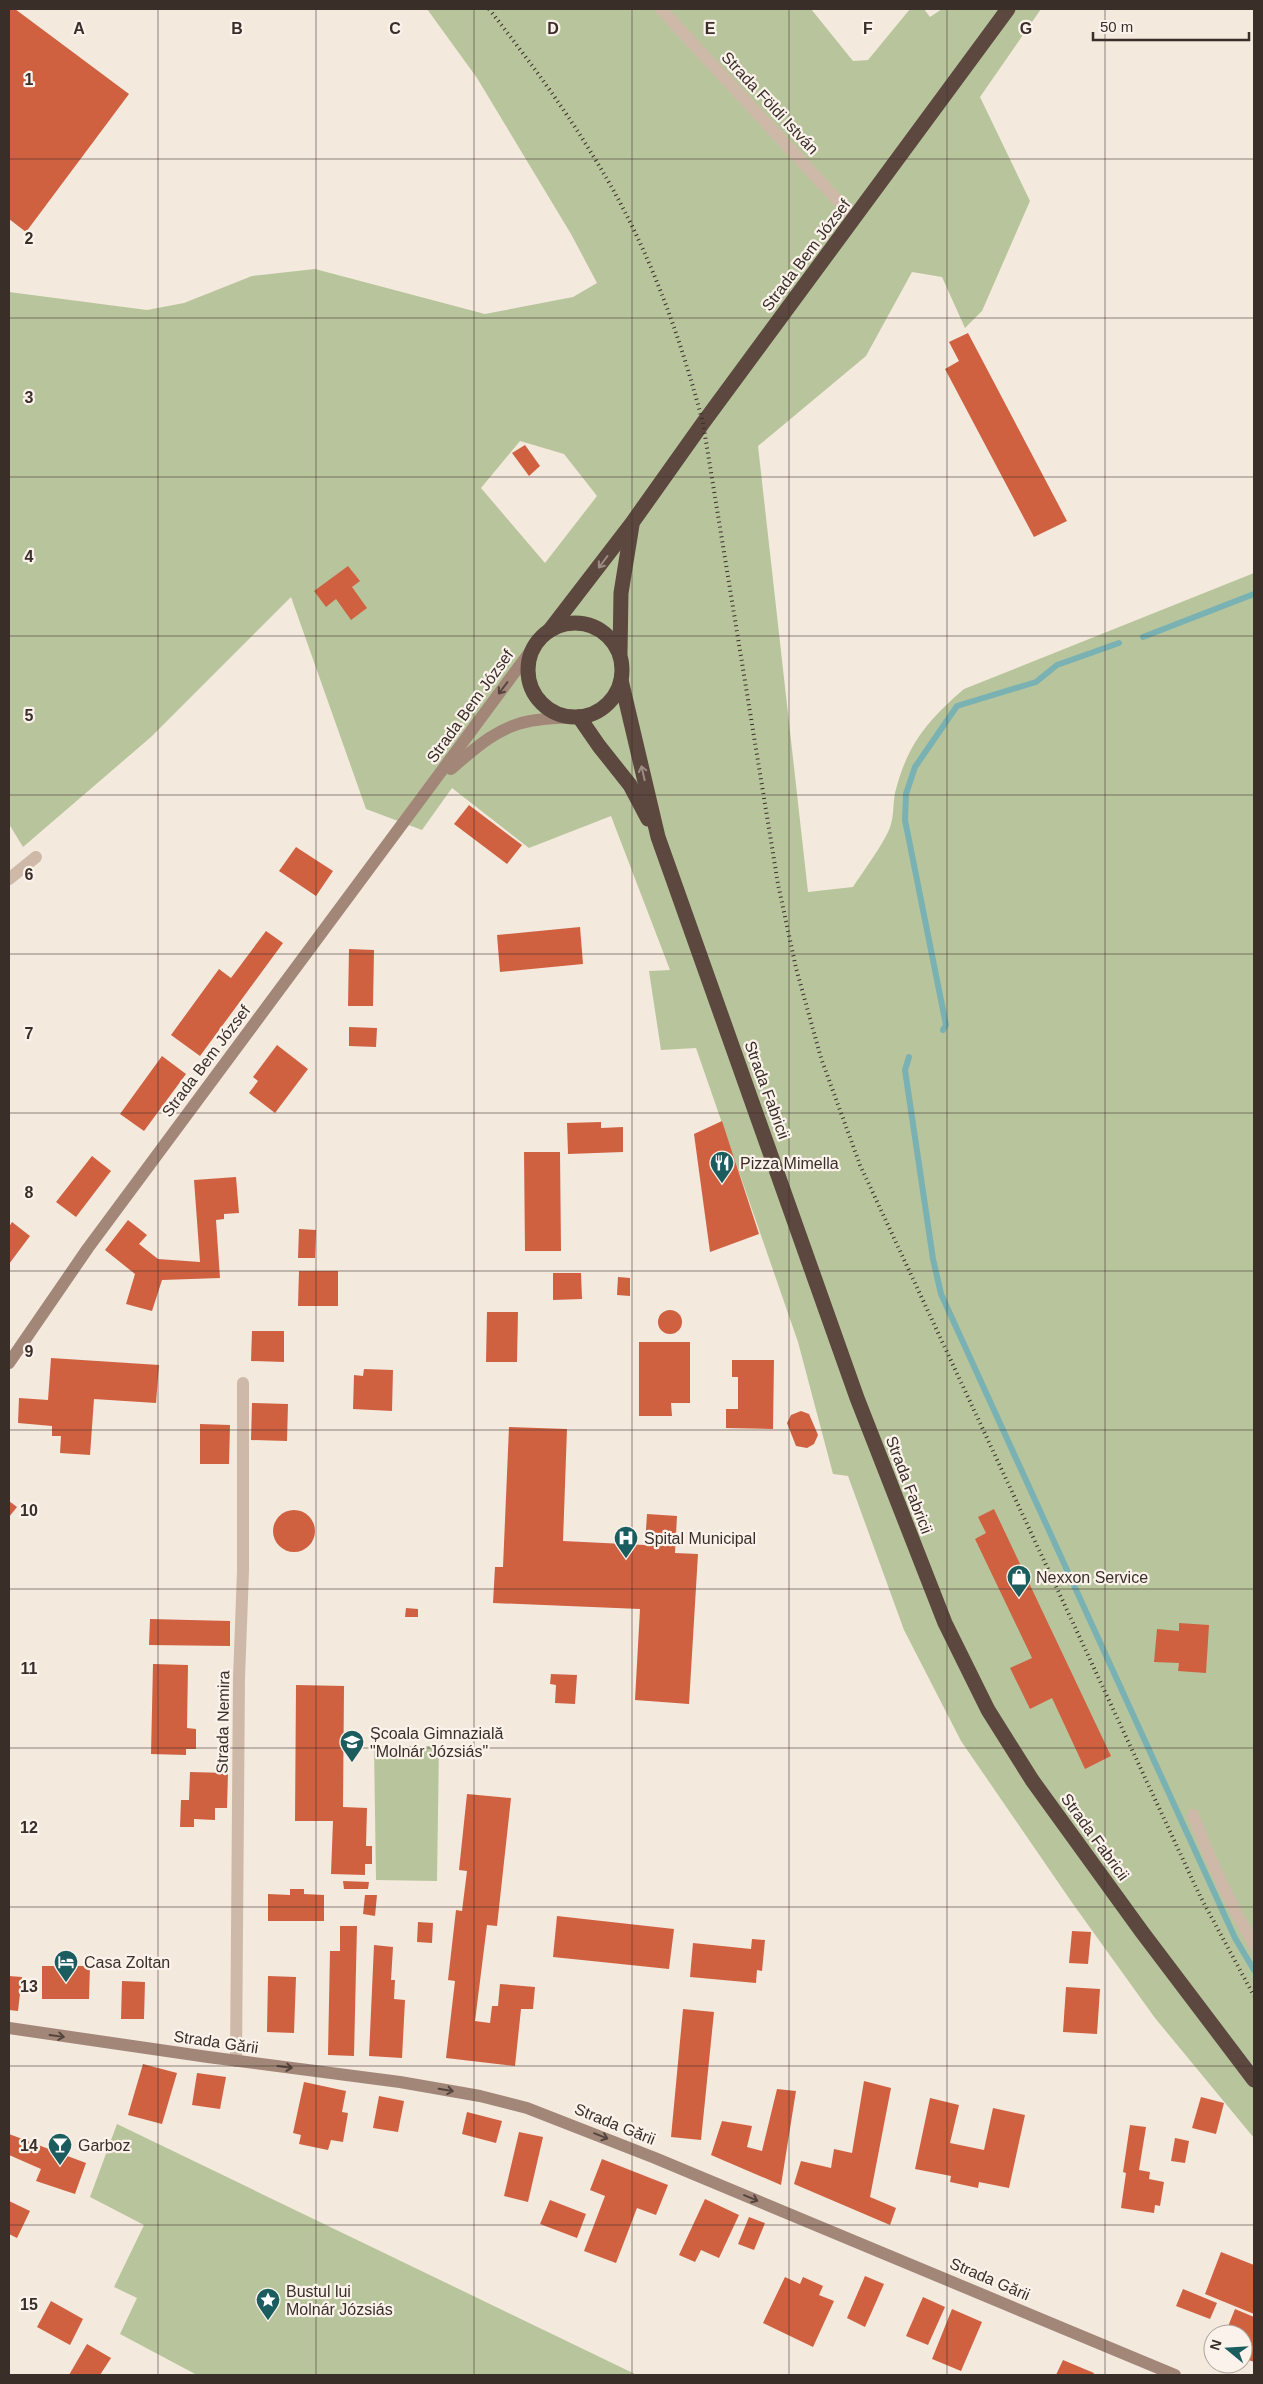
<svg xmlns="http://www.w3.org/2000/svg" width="1263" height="2384" viewBox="0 0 1263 2384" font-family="Arial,sans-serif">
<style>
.green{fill:#b8c59c;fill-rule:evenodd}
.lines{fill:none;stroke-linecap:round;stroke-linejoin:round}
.stream{stroke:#7ab2b4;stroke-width:6}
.building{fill:#cf6141}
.street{stroke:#ceb9a8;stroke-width:12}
.secondary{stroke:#a28779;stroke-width:12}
.highway{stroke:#5c483f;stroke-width:15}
.rail{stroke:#3a2e29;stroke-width:4;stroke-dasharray:1 4;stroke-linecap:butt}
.oneway{stroke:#9c8c84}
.oneway2{stroke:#54443d}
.grid{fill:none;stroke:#3a2e29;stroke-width:1;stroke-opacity:0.55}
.labels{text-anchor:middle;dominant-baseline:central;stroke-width:4.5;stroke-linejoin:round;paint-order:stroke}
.street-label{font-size:16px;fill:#3a2e29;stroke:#fbf3eb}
.poi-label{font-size:16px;fill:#3a2e29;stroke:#fbf3eb;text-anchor:start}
.grid-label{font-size:16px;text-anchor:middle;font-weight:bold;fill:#3a2e29;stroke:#fbf3eb;stroke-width:4.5;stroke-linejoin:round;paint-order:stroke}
</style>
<rect width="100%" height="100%" fill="#f4e9dd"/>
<g class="green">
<path d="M427 9H811L853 61 868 60 910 9H924L930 17 942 9H1041L980 97 1030 201 982 311 965 328 942 277 912 272 866 356 758 446 808 892 853 887C862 873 888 838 891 824 894 814 893 803 895 793 907 745 927 721 964 689L1254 573V2138L1155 2018 1073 1904 961 1741 904 1630 848 1476 833 1474 798 1342 696 1048 661 1050 649 971 670 970 611 816 529 848 452 788 422 830 366 809 291 597 151 737 23 847 9 824V292L147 310 184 303 252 276 315 269 485 314 573 297 597 283 571 234 477 78ZM520 441 564 454 597 496 545 563 481 488Z"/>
<path d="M374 1746H439L437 1881 376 1880Z"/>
<path d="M117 2124 637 2375H197L120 2334 137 2298 114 2287 144 2225 90 2197Z"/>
</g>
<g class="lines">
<g class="stream">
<path d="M1143 637 1254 594"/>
<path d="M943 1030 946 1025 905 820 906 794 915 767 957 706 1036 682 1057 665 1119 643"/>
<path d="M909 1057 905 1070 933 1259 941 1294 1235 1938 1254 1970"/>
</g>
</g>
<g class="building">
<path d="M9 9H15L129 94 26 232 9 219Z"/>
<path d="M968 333 1067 521 1034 537 945 369 959 361 949 342Z"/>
<path d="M525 445 540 466 529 476 512 453Z"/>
<path d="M348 566 360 581 352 587 367 608 351 620 336 599 326 607 314 591Z"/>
<path d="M469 805 522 845 507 864 454 824Z"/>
<path d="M296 847 333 871 316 896 279 871Z"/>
<path d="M580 927 583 964 500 972 497 935Z"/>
<path d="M266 931 283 943 200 1056 171 1035 219 969 231 978Z"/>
<path d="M349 949 374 950 373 1006H348Z"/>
<path d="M349 1027 377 1028 376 1047 349 1046Z"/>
<path d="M277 1045 308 1069 275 1113 249 1093 258 1081 253 1077Z"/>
<path d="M162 1056 186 1074 144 1131 120 1114Z"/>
<path d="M722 1121 759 1234 710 1252 694 1134Z"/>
<path d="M601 1122V1128L623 1127V1152L568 1154 567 1123Z"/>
<path d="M524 1152H560L561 1251H525Z"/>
<path d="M92 1156 111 1171 76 1217 56 1202Z"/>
<path d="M236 1177 239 1213 224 1214V1219L216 1220 220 1278 162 1280 152 1311 126 1304 135 1274 105 1250 128 1220 147 1235 139 1244 158 1259 200 1262 194 1180Z"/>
<path d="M12 1222 30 1236 9 1264V1227Z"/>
<path d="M299 1229 316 1230 315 1258H298Z"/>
<path d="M299 1271H338V1306H298Z"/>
<path d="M553 1273H581L582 1299 553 1300Z"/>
<path d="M618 1277 630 1278V1296L617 1295Z"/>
<circle cx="670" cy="1322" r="12"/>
<path d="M487 1312H518L517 1362H486Z"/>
<path d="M252 1331H284V1362L251 1361Z"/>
<path d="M639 1342H690V1403H671L672 1416H639Z"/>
<path d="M51 1358 159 1365 156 1403 94 1399 90 1455 60 1453 61 1436H52V1426L18 1423 19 1398 48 1400Z"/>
<path d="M732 1360H774L773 1429 726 1428V1409H738V1377H732Z"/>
<path d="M364 1369 393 1370 392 1411 353 1409 354 1375 363 1376Z"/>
<path d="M252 1403 288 1404 287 1441 251 1440Z"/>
<path d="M801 1411 809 1414 818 1435 814 1444 807 1448 796 1446 787 1423 791 1415Z"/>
<path d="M200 1424 230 1425 229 1464H200Z"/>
<path d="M509 1427 567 1429 563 1541 645 1545 647 1514 677 1516 675 1553 698 1554 689 1704 635 1700 640 1609 493 1603 495 1567H503Z"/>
<path d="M9 1501 17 1507 9 1517Z"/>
<path d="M994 1509 1111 1756 1085 1769 1052 1698 1030 1709 1010 1668 1032 1658 975 1539 986 1533 978 1517Z"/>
<circle cx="294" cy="1531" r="21"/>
<path d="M406 1608 418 1609V1617H405Z"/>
<path d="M150 1619 230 1621V1646L149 1645Z"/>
<path d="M1179 1623 1209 1625 1206 1673 1178 1671 1179 1663 1154 1662 1157 1629 1179 1631Z"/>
<path d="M153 1664 188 1665 187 1728 196 1729V1749H186V1755L151 1754Z"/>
<path d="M551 1674 577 1675 575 1704 555 1703 556 1685 550 1684Z"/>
<path d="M296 1685 344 1686 343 1807 367 1808 366 1846H372V1864H365V1875L331 1874 333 1821H295Z"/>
<path d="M190 1772 228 1773 227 1808H215V1820L194 1819V1827H180L181 1800H189Z"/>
<path d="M467 1794 511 1798 497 1926 487 1925 475 2021 490 2023 492 2006H498L500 1984 535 1987 533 2009H521L515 2066 446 2058 455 1981 448 1980 456 1910 462 1911 467 1871 459 1870Z"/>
<path d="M343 1881 369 1882 368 1889H344Z"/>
<path d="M290 1889H304V1894L324 1895V1921H268V1894L290 1895Z"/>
<path d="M365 1895H377L375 1916 363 1914Z"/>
<path d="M557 1916 674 1929 669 1969 553 1957Z"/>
<path d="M418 1922 433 1923 432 1943 417 1942Z"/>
<path d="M340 1926H357L354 2056 328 2055 330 1951H340Z"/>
<path d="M1072 1931 1091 1932 1088 1964 1069 1963Z"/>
<path d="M752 1939 765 1940 762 1971 757 1970 756 1983 690 1977 693 1943 751 1949Z"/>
<path d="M374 1945 393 1947 391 1980H395L394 1999 405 2000 402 2058 369 2056Z"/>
<path d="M42 1966H90L89 1999H42Z"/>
<path d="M9 1976 22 1977 18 2011 9 2010Z"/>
<path d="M268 1976 296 1977 294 2033 267 2032Z"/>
<path d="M122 1981 145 1982 144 2019H121Z"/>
<path d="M1066 1987 1100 1989 1097 2034 1063 2032Z"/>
<path d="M683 2009 714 2012 701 2140 671 2137Z"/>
<path d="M143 2064 177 2073 162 2124 128 2115Z"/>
<path d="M197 2073 226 2077 220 2109 192 2105Z"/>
<path d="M864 2081 891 2088 870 2197 896 2208 890 2225 794 2184 801 2161 831 2168 834 2149 852 2153Z"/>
<path d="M304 2082 346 2091 342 2112 348 2113 343 2142 331 2140 328 2150 299 2144 301 2135 293 2133Z"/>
<path d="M777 2089 796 2091 781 2185 711 2155 722 2121 752 2126 747 2147 762 2151Z"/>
<path d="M379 2096 404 2101 398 2132 373 2128Z"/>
<path d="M1201 2097 1224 2103 1216 2134 1192 2128Z"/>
<path d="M930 2098 959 2105 950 2143 984 2150 993 2108 1025 2115 1009 2188 979 2182 978 2188 950 2182 951 2176 915 2169Z"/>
<path d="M467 2112 502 2121 496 2143 462 2134Z"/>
<path d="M1130 2125 1146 2127 1139 2170 1150 2172 1149 2179 1164 2182 1160 2206 1155 2205 1154 2213 1121 2208 1126 2173 1123 2172Z"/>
<path d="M519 2132 543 2137 528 2202 504 2196Z"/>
<path d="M9 2134 86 2163 75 2194 36 2181 41 2169 9 2155Z"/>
<path d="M1175 2138 1189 2141 1185 2163 1171 2161Z"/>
<path d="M602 2159 668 2185 656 2215 637 2208 616 2263 584 2251 605 2196 590 2190Z"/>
<path d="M705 2199 739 2215 719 2258 701 2250 695 2262 679 2255Z"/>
<path d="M550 2200 586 2214 577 2238 540 2224Z"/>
<path d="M9 2201 30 2211 17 2238 9 2234Z"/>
<path d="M749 2217 765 2223 754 2250 738 2244Z"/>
<path d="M1221 2252 1254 2265V2314L1205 2294Z"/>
<path d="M865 2276 884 2284 865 2327 847 2318Z"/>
<path d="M785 2277 800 2284 803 2277 823 2286 819 2295 834 2301 813 2347 763 2323Z"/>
<path d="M1183 2289 1217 2303 1210 2319 1176 2306Z"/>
<path d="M923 2297 945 2307 928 2345 906 2336Z"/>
<path d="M51 2301 83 2319 70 2345 37 2327Z"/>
<path d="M952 2309 982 2322 961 2371 932 2359Z"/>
<path d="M1235 2309 1254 2317V2362L1243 2358V2334H1225Z"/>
<path d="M87 2344 111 2358 100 2375H69Z"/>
<path d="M1063 2360 1094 2373 1093 2375H1056Z"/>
</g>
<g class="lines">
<g class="street">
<path d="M661 9 855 219"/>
<path d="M9 879 36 857"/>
<path d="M1193 1815C1210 1860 1230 1903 1254 1945"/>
<path d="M236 2061 239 1678 243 1571V1383"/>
</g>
<g class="secondary">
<path d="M451 769C474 749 499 726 530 721 544 718 559 718 573 717"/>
<path d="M9 1363 88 1248 532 649"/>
<path d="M9 2028 208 2057 400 2082 480 2096 527 2108 655 2158 1175 2375"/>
</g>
<g class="highway">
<circle cx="575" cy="670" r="47"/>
<path d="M549 631 632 523 703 423 1008 9"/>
<path d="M620 653 621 593 632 525"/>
<path d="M621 680 658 837 857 1398 945 1623 988 1710 1032 1780 1142 1932 1254 2080"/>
<path d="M579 717 599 746 630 785 648 819"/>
</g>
<path class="rail" d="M489 9C528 59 566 110 598 164 647 244 679 332 703 423L778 884 796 968 821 1058 860 1165 1200 1896 1254 1996"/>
</g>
<defs><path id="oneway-shaft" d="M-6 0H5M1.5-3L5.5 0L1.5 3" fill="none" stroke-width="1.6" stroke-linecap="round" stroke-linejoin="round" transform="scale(1.25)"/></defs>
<g class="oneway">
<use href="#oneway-shaft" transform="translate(603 562) rotate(127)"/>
<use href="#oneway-shaft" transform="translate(643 773) rotate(-103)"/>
</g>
<g class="oneway2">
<use href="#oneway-shaft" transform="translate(503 688) rotate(127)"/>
<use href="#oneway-shaft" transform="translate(57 2036) rotate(8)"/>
<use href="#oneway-shaft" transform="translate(285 2067) rotate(7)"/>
<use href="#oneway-shaft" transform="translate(446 2090) rotate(10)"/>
<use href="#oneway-shaft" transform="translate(601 2136) rotate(22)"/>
<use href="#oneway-shaft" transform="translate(751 2198) rotate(23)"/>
</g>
<path class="grid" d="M158 9V2375M316 9V2375M474 9V2375M632 9V2375M789 9V2375M947 9V2375M1105 9V2375M9 159H1254M9 318H1254M9 477H1254M9 636H1254M9 795H1254M9 954H1254M9 1113H1254M9 1271H1254M9 1430H1254M9 1589H1254M9 1748H1254M9 1907H1254M9 2066H1254M9 2225H1254"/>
<defs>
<symbol id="restaurant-pin" viewBox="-11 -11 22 30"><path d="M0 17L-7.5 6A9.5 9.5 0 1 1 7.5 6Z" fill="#1b5c5f" stroke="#fbf3eb"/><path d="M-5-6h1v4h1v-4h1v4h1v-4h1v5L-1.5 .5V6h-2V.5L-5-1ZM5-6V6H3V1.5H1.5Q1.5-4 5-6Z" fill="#fff"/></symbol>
<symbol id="hospital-pin" viewBox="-11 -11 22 30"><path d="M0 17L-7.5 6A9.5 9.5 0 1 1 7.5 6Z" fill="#1b5c5f" stroke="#fbf3eb"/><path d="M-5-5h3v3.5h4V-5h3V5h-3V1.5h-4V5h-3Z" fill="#fff"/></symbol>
<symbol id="shop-pin" viewBox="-11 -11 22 30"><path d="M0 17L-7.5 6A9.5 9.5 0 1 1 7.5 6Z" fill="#1b5c5f" stroke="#fbf3eb"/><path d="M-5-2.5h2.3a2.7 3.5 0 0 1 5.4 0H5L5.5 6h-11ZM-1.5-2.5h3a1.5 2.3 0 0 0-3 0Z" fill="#fff"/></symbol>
<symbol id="school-pin" viewBox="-11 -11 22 30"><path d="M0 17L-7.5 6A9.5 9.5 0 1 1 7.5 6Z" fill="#1b5c5f" stroke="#fbf3eb"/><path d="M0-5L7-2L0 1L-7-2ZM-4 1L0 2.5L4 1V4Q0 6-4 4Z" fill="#fff"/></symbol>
<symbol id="hotel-pin" viewBox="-11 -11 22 30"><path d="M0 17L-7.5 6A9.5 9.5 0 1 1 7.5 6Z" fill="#1b5c5f" stroke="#fbf3eb"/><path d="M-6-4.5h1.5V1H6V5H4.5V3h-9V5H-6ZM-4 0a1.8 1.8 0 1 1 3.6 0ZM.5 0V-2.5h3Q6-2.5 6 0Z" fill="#fff"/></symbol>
<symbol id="bar-pin" viewBox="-11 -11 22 30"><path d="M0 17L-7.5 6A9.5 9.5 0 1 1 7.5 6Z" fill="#1b5c5f" stroke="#fbf3eb"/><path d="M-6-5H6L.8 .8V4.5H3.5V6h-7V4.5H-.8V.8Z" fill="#fff"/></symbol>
<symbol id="sight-pin" viewBox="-11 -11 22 30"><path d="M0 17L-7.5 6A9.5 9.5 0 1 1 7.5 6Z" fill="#1b5c5f" stroke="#fbf3eb"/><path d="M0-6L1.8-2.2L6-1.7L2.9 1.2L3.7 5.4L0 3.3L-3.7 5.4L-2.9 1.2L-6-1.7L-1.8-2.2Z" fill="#fff"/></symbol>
</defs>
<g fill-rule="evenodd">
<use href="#restaurant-pin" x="708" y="1149" width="28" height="38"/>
<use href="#hospital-pin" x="612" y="1524" width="28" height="38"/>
<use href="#shop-pin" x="1005" y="1563" width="28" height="38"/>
<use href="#school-pin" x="338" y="1728" width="28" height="38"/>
<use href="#hotel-pin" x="52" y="1948" width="28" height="38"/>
<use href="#bar-pin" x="46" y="2131" width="28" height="38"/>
<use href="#sight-pin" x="254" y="2286" width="28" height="38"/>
</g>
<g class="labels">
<g class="street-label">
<text transform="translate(770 103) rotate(47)">Strada Földi István</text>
<text transform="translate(806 255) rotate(-53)">Strada Bem József</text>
<text transform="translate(470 706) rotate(-54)">Strada Bem József</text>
<text transform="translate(206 1061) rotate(-53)">Strada Bem József</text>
<text transform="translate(767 1090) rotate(70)">Strada Fabricii</text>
<text transform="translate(909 1485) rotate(69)">Strada Fabricii</text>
<text transform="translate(223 1722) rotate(-89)">Strada Nemira</text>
<text transform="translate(1095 1837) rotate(54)">Strada Fabricii</text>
<text transform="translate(216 2042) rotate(8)">Strada Gării</text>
<text transform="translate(615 2124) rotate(22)">Strada Gării</text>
<text transform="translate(990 2279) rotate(23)">Strada Gării</text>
</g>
<g class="poi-label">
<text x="740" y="1163">Pizza Mimella</text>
<text x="644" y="1538">Spital Municipal</text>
<text x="1036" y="1577">Nexxon Service</text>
<text x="370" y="1733">Școala Gimnazială<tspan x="370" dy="18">"Molnár Józsiás"</tspan></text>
<text x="84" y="1962">Casa Zoltan</text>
<text x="78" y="2145">Garboz</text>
<text x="286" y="2291">Bustul lui<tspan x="286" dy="18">Molnár Józsiás</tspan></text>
</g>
</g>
<g class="grid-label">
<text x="79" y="34">A</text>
<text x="237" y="34">B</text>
<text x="395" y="34">C</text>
<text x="553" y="34">D</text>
<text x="710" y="34">E</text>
<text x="868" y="34">F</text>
<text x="1026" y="34">G</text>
<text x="29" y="85">1</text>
<text x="29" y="244">2</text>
<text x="29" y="403">3</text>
<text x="29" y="562">4</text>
<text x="29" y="721">5</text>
<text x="29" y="880">6</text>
<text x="29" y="1039">7</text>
<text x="29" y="1198">8</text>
<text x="29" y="1357">9</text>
<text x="29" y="1516">10</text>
<text x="29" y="1674">11</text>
<text x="29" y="1833">12</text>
<text x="29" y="1992">13</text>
<text x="29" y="2151">14</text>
<text x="29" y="2310">15</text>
</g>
<rect width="1263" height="2384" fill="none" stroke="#3a2e29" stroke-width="20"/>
<g transform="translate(1228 2349) rotate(288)"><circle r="24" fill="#fbf3eb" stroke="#aea49d"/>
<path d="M0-4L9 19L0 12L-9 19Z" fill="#1b5c5f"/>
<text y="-8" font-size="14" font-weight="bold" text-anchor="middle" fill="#3a2e29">N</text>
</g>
<path d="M1093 32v8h156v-8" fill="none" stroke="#3a2e29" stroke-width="2.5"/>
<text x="1100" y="32" font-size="15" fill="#3a2e29" stroke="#fbf3eb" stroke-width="4" paint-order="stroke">50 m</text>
</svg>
